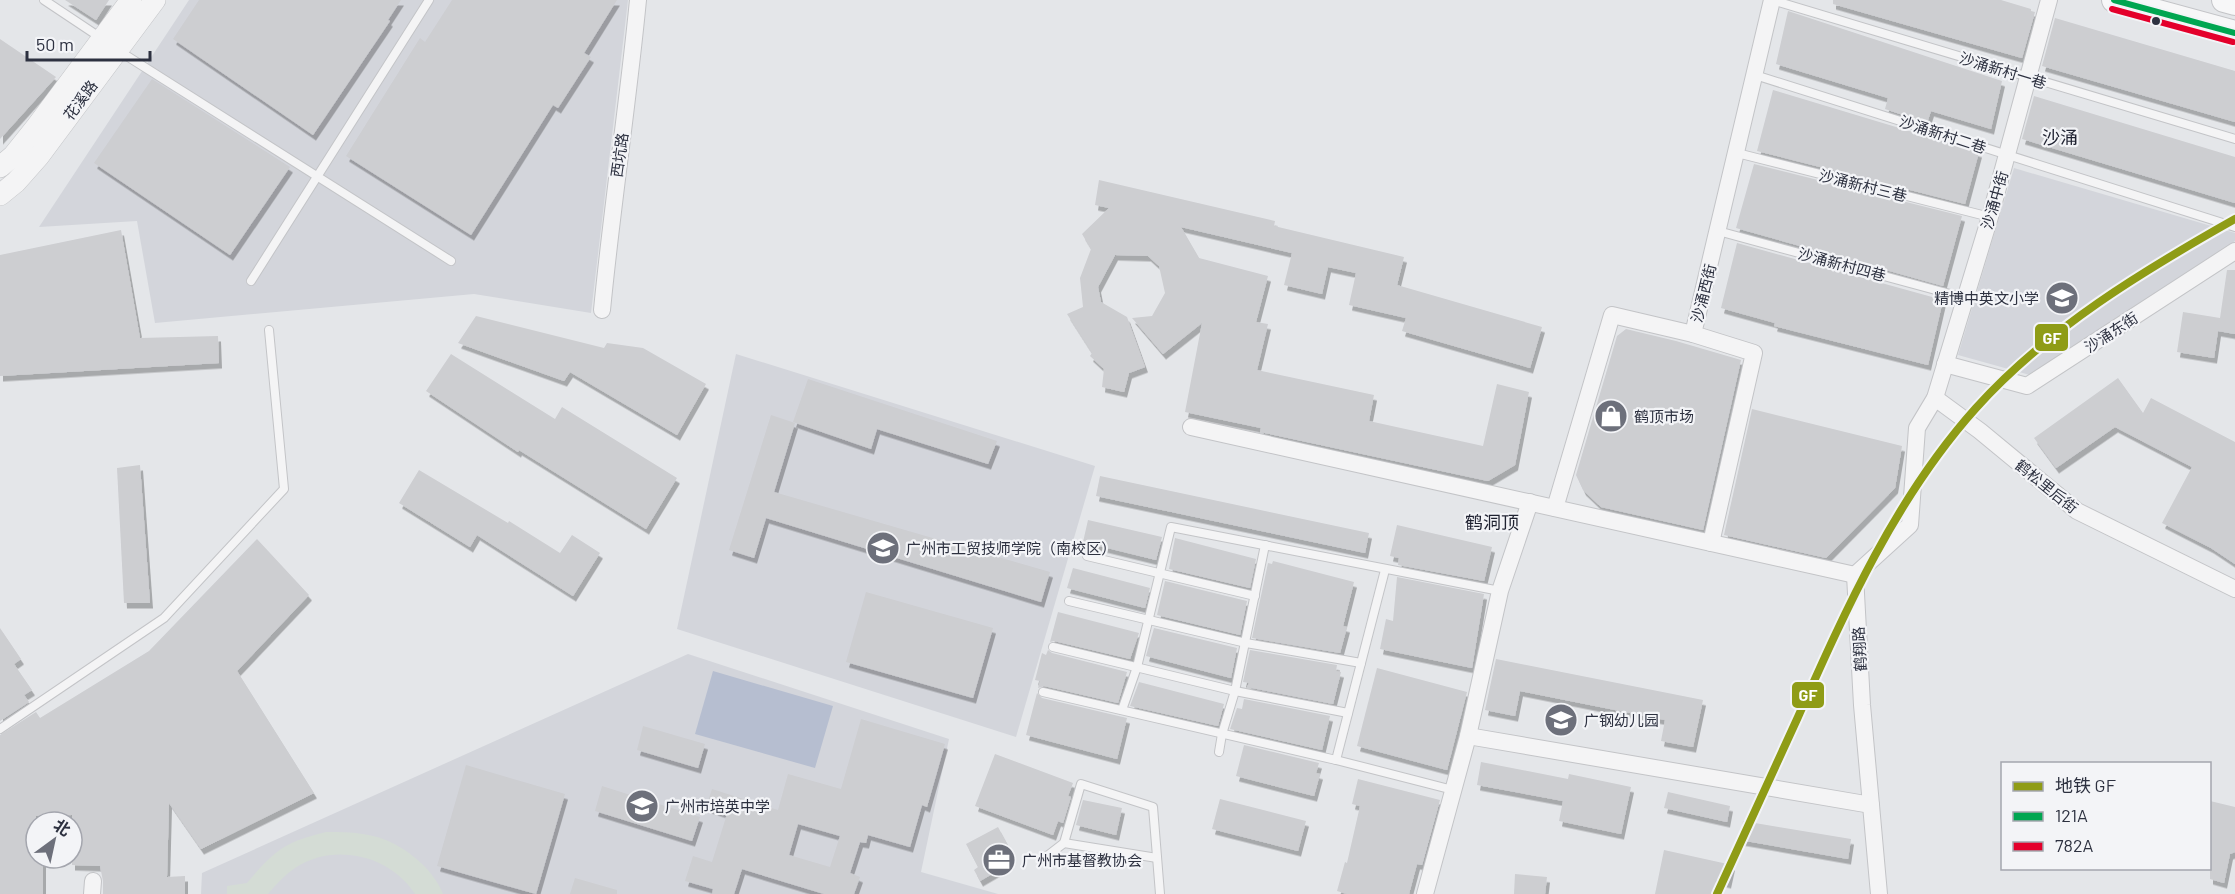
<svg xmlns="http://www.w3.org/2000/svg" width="2235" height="894" viewBox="0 0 2235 894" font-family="Barlow,'Noto Sans SC',sans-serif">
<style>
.built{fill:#d3d5db}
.green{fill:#d4dcd5}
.water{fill:#b6bed0}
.building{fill:#cdced1;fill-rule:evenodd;filter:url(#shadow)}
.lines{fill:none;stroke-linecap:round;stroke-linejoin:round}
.service-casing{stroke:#c3c4c7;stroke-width:10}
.minor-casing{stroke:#c3c4c7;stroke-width:18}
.tertiary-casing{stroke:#c3c4c7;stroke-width:22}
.secondary-casing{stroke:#c3c4c7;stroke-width:26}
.service{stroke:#f4f4f5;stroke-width:8}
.minor{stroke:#f4f4f5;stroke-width:16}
.tertiary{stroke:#f4f4f5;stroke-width:21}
.secondary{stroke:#f7f7f8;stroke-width:24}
.bus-1-casing{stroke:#f3f4f7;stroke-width:10}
.bus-2-casing{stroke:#f3f4f7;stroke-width:10}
.bus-1{stroke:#00a651;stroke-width:6}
.bus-2{stroke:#e4002b;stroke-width:6}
.metro-1-casing{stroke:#f3f4f7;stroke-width:12}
.metro-1{stroke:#8f9c16;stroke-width:8}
.bus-dot{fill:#2d3140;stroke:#f3f4f7;stroke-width:2}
.labels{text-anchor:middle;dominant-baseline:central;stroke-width:4.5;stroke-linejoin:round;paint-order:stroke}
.street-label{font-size:15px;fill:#2d3140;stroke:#f3f4f7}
.poi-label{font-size:15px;fill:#2d3140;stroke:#f3f4f7;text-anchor:start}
.quarter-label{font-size:18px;fill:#1f2231;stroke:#f3f4f7}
.line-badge{stroke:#f3f4f7;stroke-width:2}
.badge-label{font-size:16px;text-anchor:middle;font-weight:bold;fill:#fff}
</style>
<defs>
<filter id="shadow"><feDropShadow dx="3" dy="5.5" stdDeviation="0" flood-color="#0004"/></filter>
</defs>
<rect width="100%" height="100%" fill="#e4e6e9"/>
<g class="built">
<path d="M189 0H628L591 313 474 294 155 323 137 221 39 227Z"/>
<path d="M2014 168 2235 233V241L2030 375 1958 355Z"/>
<path d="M736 354 1095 466 1016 737 677 629Z"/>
<path d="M688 654 949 739 921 872 998 894H201L202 873Z"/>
</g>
<path class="green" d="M326 832C342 832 357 832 373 836 400 842 433 867 443 894H415C390 855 334 842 295 868 285 875 276 884 268 894H227V886L247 883C274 851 284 842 326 832Z"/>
<path class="water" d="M713 671 833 706 815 768 695 734Z"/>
<g class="building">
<path d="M65 0H109L96 20Z"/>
<path d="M199 0H401L388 20 390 21 313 135 173 39Z"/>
<path d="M452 0H617L584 53 591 57 558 108 553 105 471 235 346 156 420 38 425 42Z"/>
<path d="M1833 0H2001L2031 9V11L2035 12 2022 58 1833 4Z"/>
<path d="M1788 11 2002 81 1991 129 1931 111 1927 123 1885 109 1888 98 1776 64Z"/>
<path d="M2055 18 2235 71V122L2042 66Z"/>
<path d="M0 39 56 77 0 139Z"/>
<path d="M152 79 290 167 230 255 94 163Z"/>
<path d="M1773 90 1979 152 1965 204 1757 151Z"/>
<path d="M2034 96 2235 157V203L2022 139Z"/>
<path d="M1754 164 1962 216 1943 286 1736 228Z"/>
<path d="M1099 180 1275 221 1274 226 1404 257 1397 285 1542 327 1530 368 1402 331 1406 318 1349 305 1356 273 1328 267 1322 294 1284 285 1292 253 1181 227 1199 258 1268 276 1256 322 1268 324 1257 370 1374 395 1369 421 1483 446 1497 384 1529 392 1515 465 1488 481 1260 432 1261 428 1185 412 1202 323 1163 354 1132 318 1152 316 1165 293 1159 266 1148 256 1115 255 1098 287 1101 302 1127 317 1145 367 1129 373 1124 392 1102 387 1104 369 1090 356 1092 353 1067 314 1083 307 1080 278 1091 249 1082 234 1109 208 1095 205Z"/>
<path d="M121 230 140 338 218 336 219 363 0 376V255Z"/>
<path d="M1737 243 1943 300 1928 365 1774 326 1775 323 1721 308Z"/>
<path d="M2227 270H2235V334L2218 331 2214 358 2177 352 2183 312 2220 318Z"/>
<path d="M476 316 604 348 607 343 643 348 706 384 677 435 570 372 564 381 458 343Z"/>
<path d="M1626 329 1676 341 1741 360 1703 530 1601 507 1583 490 1576 475 1617 336Z"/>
<path d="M451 354 555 419 562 407 677 478 646 529 519 450 518 452 426 391Z"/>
<path d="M2118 378 2143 413 2151 398 2235 442V564L2211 548 2162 523 2192 467 2115 427 2056 468 2034 438Z"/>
<path d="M808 379 997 441 988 464 877 429 871 449 793 422Z"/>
<path d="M1752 409 1902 446 1895 488 1826 558 1724 535Z"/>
<path d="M771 415 795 423 774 492 1050 572 1041 602 766 518 754 558 729 550Z"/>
<path d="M140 465 150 603H124L117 468Z"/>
<path d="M419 470 508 523 509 521 560 553 572 535 600 553 573 596 477 535 470 547 399 503Z"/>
<path d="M1100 476 1369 533 1365 553 1096 496Z"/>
<path d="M1088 520 1162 537 1156 560 1083 542Z"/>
<path d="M1397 525 1492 547 1484 581 1398 565 1399 558 1390 556Z"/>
<path d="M1175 538 1256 559 1250 588 1169 569Z"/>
<path d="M257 539 309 595 237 671 314 793 201 849 169 803 167 877 185 876V894H103V881L100 866 72 865V815L36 816V858H43V894H0V735L36 712 40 718 149 651Z"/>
<path d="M1273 561 1354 582 1343 626 1347 627 1340 653 1252 638 1268 563 1272 564Z"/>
<path d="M1073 568 1150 588 1145 608 1067 588Z"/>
<path d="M1397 577 1484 594 1472 668 1380 649 1386 619 1393 621Z"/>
<path d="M1165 581 1247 601 1240 635 1157 615Z"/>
<path d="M866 592 993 628 973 698 846 662Z"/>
<path d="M1058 612 1139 633 1130 659 1054 641 1050 642Z"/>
<path d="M0 628 21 659 14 664 32 690 24 695 29 702 0 721Z"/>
<path d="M1154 628 1237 648 1231 678 1146 656Z"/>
<path d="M1048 650 1052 653 1127 672 1118 703 1044 686 1038 688 1040 681 1035 680 1042 653 1046 655Z"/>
<path d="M1250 650 1337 665 1336 671 1341 672 1333 704 1247 687 1249 683 1243 682Z"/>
<path d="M1496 659 1703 700 1693 747 1661 741 1665 720 1520 691 1515 716 1485 710Z"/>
<path d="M1377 668 1467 692 1447 770 1357 746Z"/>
<path d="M1139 682 1224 704 1218 726 1130 706Z"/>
<path d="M1037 693 1042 698 1127 718 1117 759 1026 735Z"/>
<path d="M1244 699 1330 716 1322 750 1230 729 1237 708 1242 709Z"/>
<path d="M861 719 945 744 927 807 922 805 910 847 868 835 866 843 860 842 850 873 860 877 854 894H824L742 869 734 894H712L713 889 685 881 693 856 712 862 727 814 706 807 712 789 778 810 788 774 841 789ZM798 824 840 836 830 867 789 855Z"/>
<path d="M643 726 705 744 698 768 637 750Z"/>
<path d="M1244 745 1319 763 1316 773 1320 774 1314 796 1236 776Z"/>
<path d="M995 754 1073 783 1068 796 1071 797 1063 823 1058 821 1053 835 975 806Z"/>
<path d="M1481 762 1568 779 1569 774 1631 787 1621 834 1559 821 1563 801 1477 785Z"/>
<path d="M466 765 565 794 536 894 437 866Z"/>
<path d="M1358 779 1440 800 1422 865 1417 864 1409 894H1347L1337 891 1345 862 1347 863 1360 806 1352 804Z"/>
<path d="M602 786 700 817 692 841 595 811Z"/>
<path d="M1668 792 1730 806 1727 822 1664 808Z"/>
<path d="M1220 799 1306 821 1298 851 1212 829Z"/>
<path d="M1083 800 1122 808 1116 835 1076 825Z"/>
<path d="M2210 801 2235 807V852L2230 854 2224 883 2210 879Z"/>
<path d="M1743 821 1851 839 1848 859 1740 840Z"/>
<path d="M998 827 1010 849 1005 852 1011 863 980 881 974 870 978 867 966 844Z"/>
<path d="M1664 850 1732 865 1728 883 1716 880 1714 894H1655Z"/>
<path d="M1515 874 1547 877 1545 894H1514Z"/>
<path d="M575 878 617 890V894H570Z"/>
</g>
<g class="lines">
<defs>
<g id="service">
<path d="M44 0 101 38"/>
<path d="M1772 0 2235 139"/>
<path d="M119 51 451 261"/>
<path d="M1755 75 2235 227"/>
<path d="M1737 153 1990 217"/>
<path d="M1718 231 1965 298"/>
<path d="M251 281 429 0"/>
<path d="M1087 556 1255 596"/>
<path d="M1069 601 1246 643 1361 663"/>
<path d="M1053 647 1235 691 1348 713"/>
<path d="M1043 692 1336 760 1453 790"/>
<path d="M1122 710 1137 667 1171 527 1500 591"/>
<path d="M0 729 164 618 284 489 269 330"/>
<path d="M1219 752 1222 734 1235 691 1265 545"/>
<path d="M1336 760 1385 570"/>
<path d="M1064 843 1157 858"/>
<path d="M1042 860 1064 843 1081 784 1153 807 1160 894"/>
</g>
<g id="minor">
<path d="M602 310C612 206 628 104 638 0"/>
<path d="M1945 364 2027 386 2235 251"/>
<path d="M1935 398 1980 431 2077 511 2235 589"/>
<path d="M1191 427 1855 575"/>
<path d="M1555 508 1612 315 1693 334"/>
<path d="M1711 543 1754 353 1693 334 1772 0"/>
<path d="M1468 736 1871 805"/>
<path d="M92 894 93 881"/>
<path d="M1425 894 1468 736 1500 591 1530 502"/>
<path d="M1879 894 1862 705 1855 575 1910 525 1917 428 1935 398 1990 217 2049 0"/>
</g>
<g id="tertiary">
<path d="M0 167 13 156 37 126 131 0"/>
<path d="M0 195 16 182 39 156 155 0"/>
</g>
<g id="secondary">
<path d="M2114 0 2235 33"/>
<path d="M2224 0 2235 3"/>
</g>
</defs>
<use href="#service" class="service-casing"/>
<use href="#minor" class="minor-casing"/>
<use href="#tertiary" class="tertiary-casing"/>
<use href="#secondary" class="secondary-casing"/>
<use href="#service" class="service"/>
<use href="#minor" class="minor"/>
<use href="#tertiary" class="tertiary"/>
<use href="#secondary" class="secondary"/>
<defs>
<path id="bus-1" d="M2114 0 2235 33"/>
<path id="bus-2" d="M2112 9 2233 42"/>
</defs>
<use href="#bus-1" class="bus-1-casing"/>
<use href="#bus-2" class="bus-2-casing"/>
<use href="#bus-1" class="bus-1"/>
<use href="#bus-2" class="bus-2"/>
<defs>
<path id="metro-1" d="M1717 894C1744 835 1771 776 1798 717 1846 609 1896 497 1976 408 2048 328 2143 271 2235 219"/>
</defs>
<use href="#metro-1" class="metro-1-casing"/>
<use href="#metro-1" class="metro-1"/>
</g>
<defs>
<symbol id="school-disc" viewBox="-11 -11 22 22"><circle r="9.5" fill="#6d707b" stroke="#f3f4f7"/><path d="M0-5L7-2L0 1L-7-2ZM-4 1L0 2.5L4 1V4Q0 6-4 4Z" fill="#fff"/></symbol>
<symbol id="shop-disc" viewBox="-11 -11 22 22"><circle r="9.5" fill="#6d707b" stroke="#f3f4f7"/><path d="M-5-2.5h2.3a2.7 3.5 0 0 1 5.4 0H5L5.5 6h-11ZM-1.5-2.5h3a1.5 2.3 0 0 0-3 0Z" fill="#fff"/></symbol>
<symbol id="university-disc" viewBox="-11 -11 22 22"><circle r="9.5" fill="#6d707b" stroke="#f3f4f7"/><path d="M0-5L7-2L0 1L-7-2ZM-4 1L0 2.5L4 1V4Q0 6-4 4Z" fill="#fff"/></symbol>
<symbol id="office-disc" viewBox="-11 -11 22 22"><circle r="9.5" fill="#6d707b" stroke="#f3f4f7"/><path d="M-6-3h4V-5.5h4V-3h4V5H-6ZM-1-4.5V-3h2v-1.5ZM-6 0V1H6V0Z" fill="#fff"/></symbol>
</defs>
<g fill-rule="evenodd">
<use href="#school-disc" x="2043" y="279" width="38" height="38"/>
<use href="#shop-disc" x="1592" y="397" width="38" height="38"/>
<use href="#university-disc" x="864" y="529" width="38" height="38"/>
<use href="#school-disc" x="1542" y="701" width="38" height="38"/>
<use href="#school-disc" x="623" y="787" width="38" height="38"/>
<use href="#office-disc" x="980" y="841" width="38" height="38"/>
</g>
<circle class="bus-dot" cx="2156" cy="21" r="5"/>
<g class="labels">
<g class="street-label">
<text transform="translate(2003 70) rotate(17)">沙涌新村一巷</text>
<text transform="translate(80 100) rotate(-53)">花溪路</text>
<text transform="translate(1943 134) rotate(18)">沙涌新村二巷</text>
<text transform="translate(619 155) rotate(-82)">西坑路</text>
<text transform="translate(1863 185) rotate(14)">沙涌新村三巷</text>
<text transform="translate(1994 200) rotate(-74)">沙涌中街</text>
<text transform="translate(1842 264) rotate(15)">沙涌新村四巷</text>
<text transform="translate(1703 293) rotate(-76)">沙涌西街</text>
<text transform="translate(2111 332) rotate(-33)">沙涌东街</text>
<text transform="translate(2047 486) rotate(39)">鹤松里后街</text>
<text transform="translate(1859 649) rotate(-93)">鹤翔路</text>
</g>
<g class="poi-label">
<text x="2039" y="298" text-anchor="end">精博中英文小学</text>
<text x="1634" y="416">鹤顶市场</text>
<text x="906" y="548">广州市工贸技师学院（南校区）</text>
<text x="1584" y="720">广钢幼儿园</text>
<text x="665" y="806">广州市培英中学</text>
<text x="1022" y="860">广州市基督教协会</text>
</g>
<g class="quarter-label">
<text x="2060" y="137">沙涌</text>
<text x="1492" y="522">鹤洞顶</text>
</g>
</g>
<g class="line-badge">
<rect x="2034" y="323" width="35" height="29" rx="6" fill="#8f9c16"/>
<rect x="1791" y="681" width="34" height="28" rx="6" fill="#8f9c16"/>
</g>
<g class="badge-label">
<text x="2052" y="344">GF</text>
<text x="1808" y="701">GF</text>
</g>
<rect x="2001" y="762" width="210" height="108" fill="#f3f4f7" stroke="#a4a6ae" stroke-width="1.5"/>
<rect x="2013" y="782" width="30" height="9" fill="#8f9c16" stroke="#a4a6ae" stroke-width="1.5"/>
<text x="2055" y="792" font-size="18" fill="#2d3140">地铁 GF</text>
<rect x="2013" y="812" width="30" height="9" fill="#00a651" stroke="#a4a6ae" stroke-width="1.5"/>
<text x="2055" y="822" font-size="18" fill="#2d3140">121A</text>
<rect x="2013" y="842" width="30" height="9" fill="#e4002b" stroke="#a4a6ae" stroke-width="1.5"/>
<text x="2055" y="852" font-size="18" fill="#2d3140">782A</text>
<g transform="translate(54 840) rotate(33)"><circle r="28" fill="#f3f4f7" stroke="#a4a6ae" stroke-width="1.5"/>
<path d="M0-4.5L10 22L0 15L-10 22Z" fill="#6d707b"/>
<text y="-9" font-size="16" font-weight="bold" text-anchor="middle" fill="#2d3140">北</text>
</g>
<path d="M27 51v9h123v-9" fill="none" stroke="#2d3140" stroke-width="3"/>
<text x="36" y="51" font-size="18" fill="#2d3140" stroke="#f3f4f7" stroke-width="4.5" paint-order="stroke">50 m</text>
</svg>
